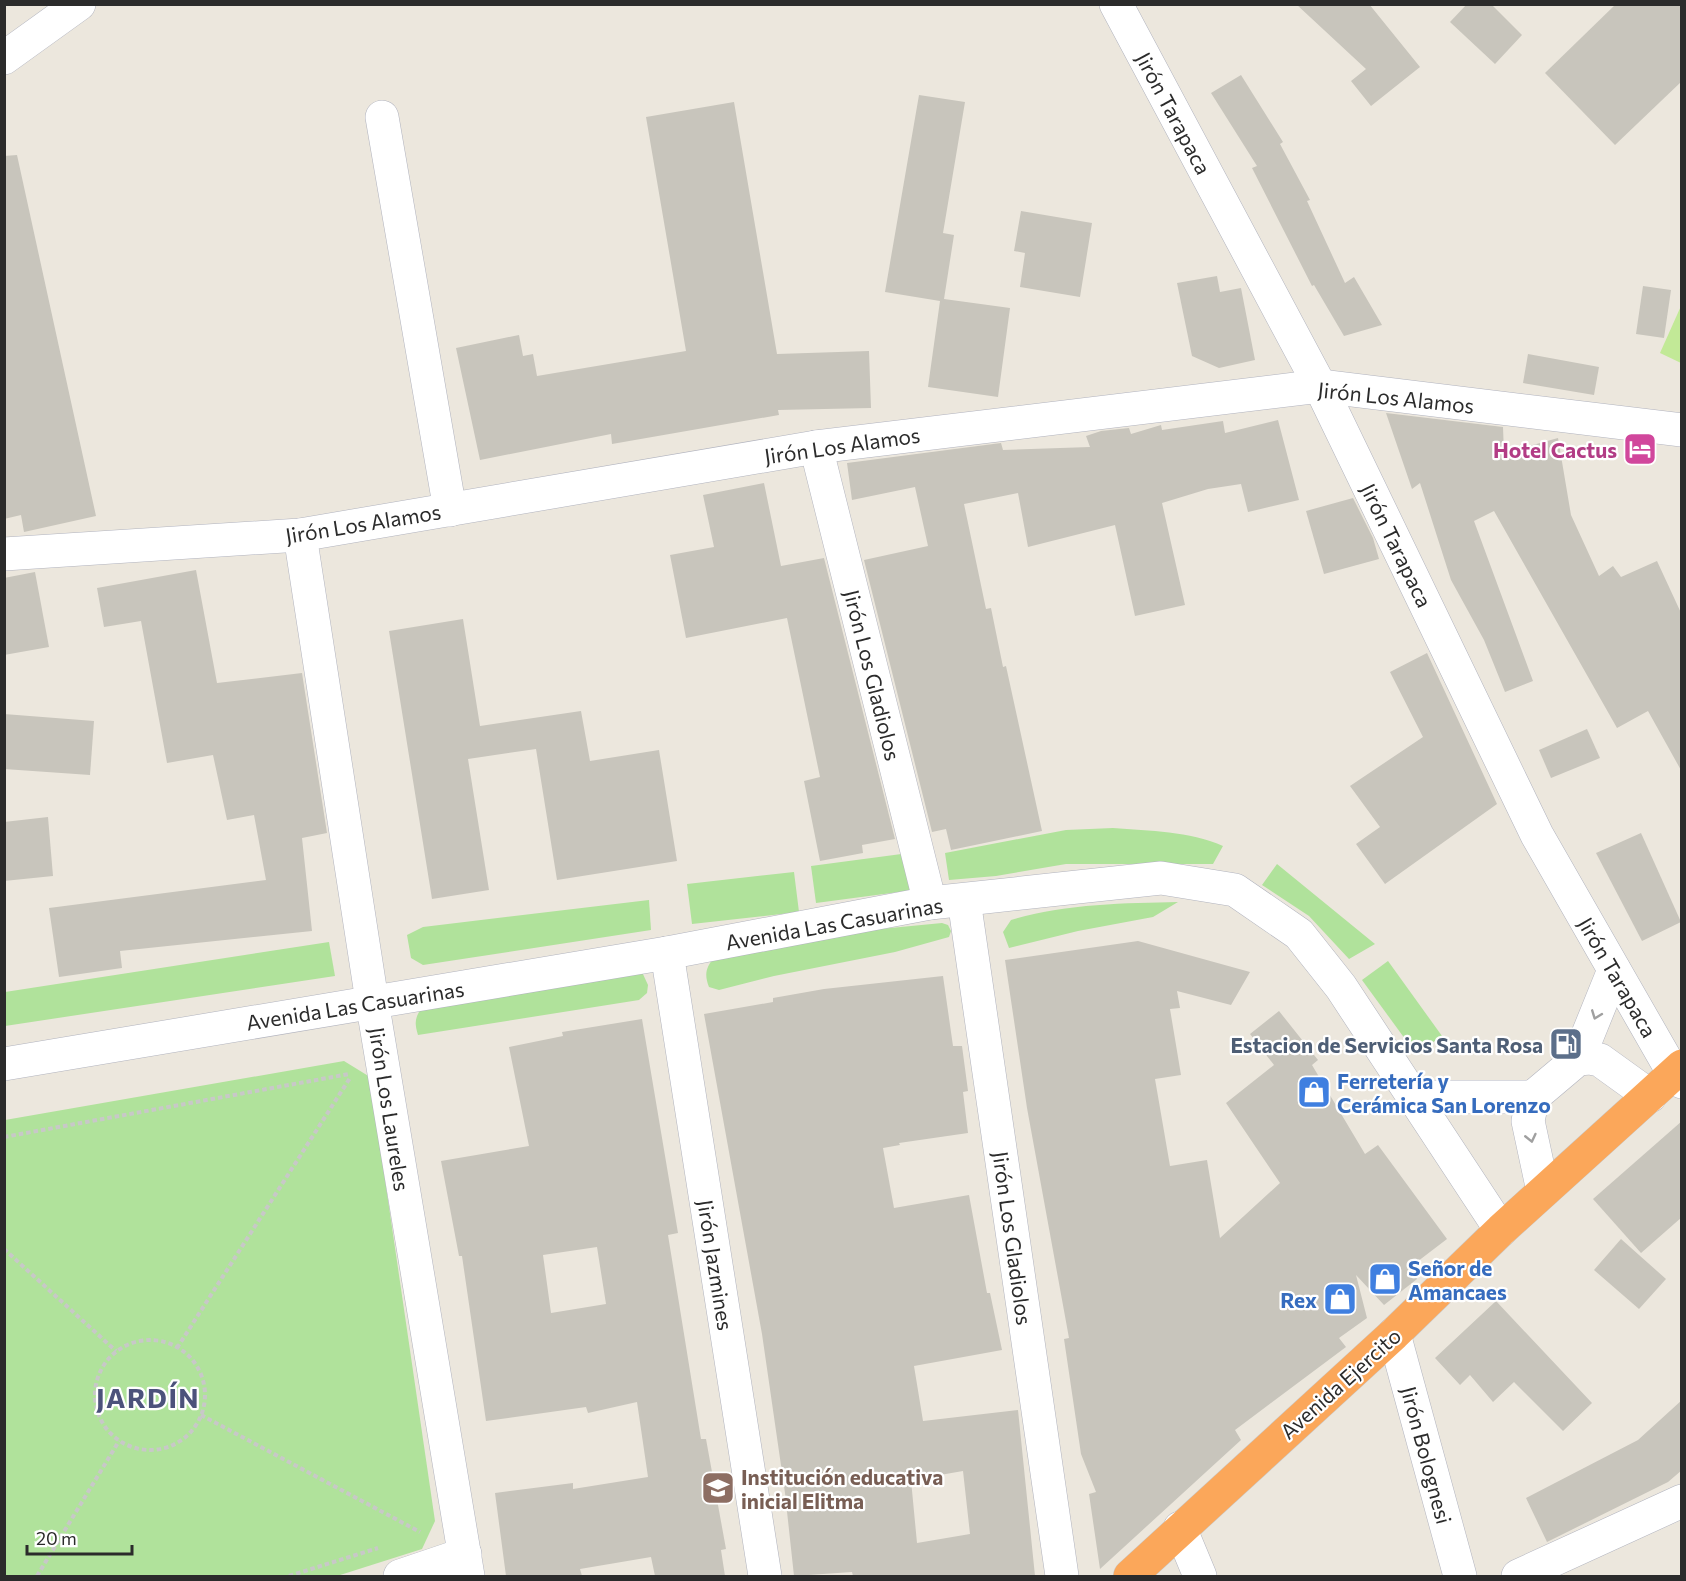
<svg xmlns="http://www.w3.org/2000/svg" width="1686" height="1581" viewBox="0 0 1686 1581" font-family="Commissioner,sans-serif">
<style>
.green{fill:#b0e29b}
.pitch{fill:#c2e997}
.building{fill:#c8c5bc;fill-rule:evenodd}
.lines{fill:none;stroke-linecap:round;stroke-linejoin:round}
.minor-casing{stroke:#b1b3be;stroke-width:34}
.highway-casing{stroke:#c8c8c8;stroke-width:34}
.path{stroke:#c8c8c8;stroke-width:4;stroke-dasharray:4.5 3;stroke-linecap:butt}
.minor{stroke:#fff;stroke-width:33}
.highway{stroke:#fba75a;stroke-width:33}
.oneway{stroke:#a0a0a0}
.labels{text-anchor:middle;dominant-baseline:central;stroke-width:4.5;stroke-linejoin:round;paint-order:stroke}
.street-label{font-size:21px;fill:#2b2b2b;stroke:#fff}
.hotel-label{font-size:21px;font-weight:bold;fill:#b23c85;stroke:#fff;text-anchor:end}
.service-label{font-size:21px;font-weight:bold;fill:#4e5e75;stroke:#fff;text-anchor:end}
.shop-label{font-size:21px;font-weight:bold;fill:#366cbe;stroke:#fff;text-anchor:start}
.education-label{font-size:21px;font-weight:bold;fill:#785e54;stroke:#fff;text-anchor:start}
.district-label{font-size:27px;font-weight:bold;letter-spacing:1.5px;fill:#4c527b;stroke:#fff}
</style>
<rect width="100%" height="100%" fill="#ece7dd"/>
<g class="green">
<path d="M1113 828C1150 831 1189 831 1223 846L1213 864H1066L996 876 949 880 945 853 1066 830Z"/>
<path d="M909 853 914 890 816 903 811 866Z"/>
<path d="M1277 864 1375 944 1349 959 1309 916 1262 885Z"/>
<path d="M794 872 799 912 692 924 687 884Z"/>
<path d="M649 900 651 930 423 965 411 958 407 935 423 927Z"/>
<path d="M1178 902 1153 917 1078 931 1009 948 1003 932 1011 920C1062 904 1125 903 1178 902Z"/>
<path d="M942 923 948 925 951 931 949 937 895 952 774 976 719 990 709 987C704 974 706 968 714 957L839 933Z"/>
<path d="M329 942 335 976 5 1026V992Z"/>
<path d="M1388 961 1442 1036 1416 1054 1362 980Z"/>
<path d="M642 972 648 985 647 993 639 1000 418 1035C414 1022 415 1017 423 1006Z"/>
<path d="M344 1061 370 1077 435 1521 422 1549 337 1576H5V1120Z"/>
</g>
<path class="pitch" d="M1681 306V363L1660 353Z"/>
<g class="building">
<path d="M1296 4H1369L1420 67 1371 106 1351 81 1366 69Z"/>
<path d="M1467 4H1491L1522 35 1495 64 1450 22Z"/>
<path d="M1616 4H1682V81L1615 145 1545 73Z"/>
<path d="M1241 75 1283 142 1280 144 1310 200 1307 201 1345 283 1354 277 1382 325 1344 336 1314 285 1312 286 1252 168 1257 166 1211 93Z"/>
<path d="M919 95 965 102 943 233 954 235 944 299 1010 308 998 397 928 387 940 301 885 292Z"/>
<path d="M734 102 777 354 869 351 871 408 778 410 779 415 612 444 611 434 480 460 456 348 519 335 523 356 533 354 537 376 686 351 646 117Z"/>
<path d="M17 155 96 516 24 532 21 515 4 519V156Z"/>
<path d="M1021 211 1092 223 1080 297 1020 287 1025 253 1014 251Z"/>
<path d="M1217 276 1220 292 1241 288 1255 360 1219 368 1192 356 1177 283Z"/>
<path d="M1643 286 1671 290 1664 338 1636 334Z"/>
<path d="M1528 354 1599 367 1594 395 1523 383Z"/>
<path d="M1386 413 1503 427 1504 453 1558 438 1571 515 1599 576 1613 566 1621 577 1657 561 1682 615V772L1648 711 1617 728 1494 511 1474 521 1533 681 1505 692 1484 640 1451 580 1420 483 1412 489Z"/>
<path d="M1278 420 1299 500 1248 512 1241 484 1208 489 1162 503 1185 605 1135 616 1115 525 1028 547 1018 493 964 504 986 609 991 608 1003 667 1006 666 1042 831 951 850 946 829 932 832 864 560 928 546 915 487 852 500 847 463 1001 443 1003 450 1090 447 1086 436 1101 431 1129 428 1131 434 1161 425 1162 430 1223 421 1225 433Z"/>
<path d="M764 483 781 566 824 558 895 839 862 845 863 853 820 861 804 781 820 777 787 618 686 638 670 555 714 547 703 495Z"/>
<path d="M1353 498 1373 538 1379 559 1324 574 1306 511Z"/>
<path d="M196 570 217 683 302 673 327 833 302 838 312 931 120 951 122 968 59 977 49 908 266 880 254 815 227 820 213 755 167 763 141 621 104 627 97 588Z"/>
<path d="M35 572 49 647 4 655V578Z"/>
<path d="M463 619 480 726 581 711 590 761 659 750 677 861 557 880 536 749 468 759 489 890 432 899 389 631Z"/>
<path d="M1427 653 1497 804 1385 884 1356 844 1380 827 1350 786 1423 737 1390 672Z"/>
<path d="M4 714 94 721 90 775 4 769Z"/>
<path d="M1587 729 1600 758 1551 778 1539 750Z"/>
<path d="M48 817 53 876 4 881V822Z"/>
<path d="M1641 833 1681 922 1642 941 1596 853Z"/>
<path d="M1138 941 1250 972 1231 1005 1177 991 1180 1008 1170 1009 1181 1075 1155 1079 1170 1166 1207 1160 1220 1238 1280 1183 1226 1103 1274 1065 1250 1034 1279 1011 1318 1060 1312 1065 1365 1154 1378 1145 1447 1239 1409 1268 1417 1279 1384 1305 1356 1275 1367 1318 1339 1338 1346 1347 1235 1430 1241 1440 1100 1569 1089 1494 1096 1492 1081 1454 1064 1339 1069 1338 1027 1108 1005 960Z"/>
<path d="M943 976 953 1046H962L968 1091 963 1092 968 1133 899 1143 900 1145 883 1148 894 1208 969 1195 987 1293H990L1002 1350 914 1366 923 1421 1018 1410 1035 1576H853L852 1572 794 1576 785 1493 762 1334 704 1014 773 1002V998L824 989ZM963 1471 970 1534 917 1543 911 1480Z"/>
<path d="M642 1019 678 1233 668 1235 701 1439H706L726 1549 721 1550 725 1576H655L651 1557 580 1569 582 1576H506L495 1493 573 1483V1489L648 1477 637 1402 588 1413 586 1407 486 1421 462 1256H459L441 1161 529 1146 509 1047 563 1036 562 1032ZM597 1247 606 1304 551 1313 543 1255Z"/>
<path d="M1682 1121V1217L1641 1253 1593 1199Z"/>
<path d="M1621 1239 1666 1279 1639 1309 1594 1270Z"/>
<path d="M1496 1301 1592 1403 1563 1431 1514 1382 1493 1402 1470 1375 1460 1385 1435 1358Z"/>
<path d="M1682 1400V1470L1668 1482 1547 1542 1526 1498 1638 1440Z"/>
</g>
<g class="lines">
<defs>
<g id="minor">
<path d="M1116 4 1320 386 1537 835 1674 1074 1682 1082"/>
<path d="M4 58 79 4"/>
<path d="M382 117 450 510"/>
<path d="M816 447 930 903"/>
<path d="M300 535 372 1001 468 1576"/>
<path d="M4 554 300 535 816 447 1320 386 1682 430"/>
<path d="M964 900 1062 1576"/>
<path d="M667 953 765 1576"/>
<path d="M1578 1059 1614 970"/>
<path d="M4 1064 667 953 930 903 1161 878 1235 890 1299 934 1341 987 1501 1230"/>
<path d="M1414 1097H1533"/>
<path d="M1543 1191 1528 1121 1533 1097 1578 1059 1590 1058 1600 1060 1650 1096"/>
<path d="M1394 1334 1460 1576"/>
<path d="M1180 1528 1200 1576"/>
<path d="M400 1576 465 1554"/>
<path d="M1518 1576 1682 1501"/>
</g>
<path id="highway" d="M1130 1576 1394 1334 1501 1230 1682 1066"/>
</defs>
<use href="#minor" class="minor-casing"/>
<use href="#highway" class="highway-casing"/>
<g class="path">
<path d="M4 1137 349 1074"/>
<path d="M4 1249 116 1351"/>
<circle cx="150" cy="1395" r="55"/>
<path d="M177 1348 350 1078"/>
<path d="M201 1415 420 1532"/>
<path d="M37 1576 119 1441"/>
<path d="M289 1576 378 1548"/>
</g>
<use href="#minor" class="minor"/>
<use href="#highway" class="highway"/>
</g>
<defs><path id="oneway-chevron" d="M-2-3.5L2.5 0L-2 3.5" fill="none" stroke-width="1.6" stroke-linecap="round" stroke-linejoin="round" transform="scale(1.5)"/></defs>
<g class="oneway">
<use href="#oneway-chevron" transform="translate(1596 1015) rotate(111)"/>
<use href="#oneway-chevron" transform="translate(1531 1138) rotate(77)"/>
</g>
<defs>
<symbol id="hotel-square" viewBox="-11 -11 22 22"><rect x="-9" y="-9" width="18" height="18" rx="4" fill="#d1479c" stroke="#fff"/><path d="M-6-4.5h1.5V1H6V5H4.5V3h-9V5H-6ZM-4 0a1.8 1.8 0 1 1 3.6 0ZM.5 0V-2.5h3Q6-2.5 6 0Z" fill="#fff"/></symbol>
<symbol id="fuel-square" viewBox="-11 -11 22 22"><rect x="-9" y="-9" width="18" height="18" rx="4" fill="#5c6f8a" stroke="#fff"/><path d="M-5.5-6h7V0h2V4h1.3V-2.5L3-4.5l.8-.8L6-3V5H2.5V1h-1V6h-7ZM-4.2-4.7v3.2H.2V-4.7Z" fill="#fff"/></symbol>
<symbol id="shop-square" viewBox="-11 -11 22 22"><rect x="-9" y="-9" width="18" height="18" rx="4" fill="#3f7fe0" stroke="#fff"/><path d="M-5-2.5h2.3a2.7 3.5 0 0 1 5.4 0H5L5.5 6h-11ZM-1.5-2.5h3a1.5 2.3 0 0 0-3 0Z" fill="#fff"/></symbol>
<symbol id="school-square" viewBox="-11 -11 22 22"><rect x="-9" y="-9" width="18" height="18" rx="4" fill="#8d6e63" stroke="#fff"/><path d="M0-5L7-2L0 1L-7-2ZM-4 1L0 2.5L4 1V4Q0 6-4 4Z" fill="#fff"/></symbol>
</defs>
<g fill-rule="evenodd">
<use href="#hotel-square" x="1621" y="430" width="38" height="38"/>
<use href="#fuel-square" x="1547" y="1025" width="38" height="38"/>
<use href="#shop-square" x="1295" y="1073" width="38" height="38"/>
<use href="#shop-square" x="1366" y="1260" width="38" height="38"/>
<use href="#shop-square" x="1321" y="1280" width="38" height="38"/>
<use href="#school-square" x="699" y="1469" width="38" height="38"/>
</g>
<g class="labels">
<g class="street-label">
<text transform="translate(1174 113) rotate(62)">Jirón Tarapaca</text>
<text transform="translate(1396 397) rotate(6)">Jirón Los Alamos</text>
<text transform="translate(842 445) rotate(-8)">Jirón Los Alamos</text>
<text transform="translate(363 523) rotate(-9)">Jirón Los Alamos</text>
<text transform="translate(1397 545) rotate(64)">Jirón Tarapaca</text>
<text transform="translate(873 675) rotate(76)">Jirón Los Gladiolos</text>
<text transform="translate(834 923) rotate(-10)">Avenida Las Casuarinas</text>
<text transform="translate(1618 977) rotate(60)">Jirón Tarapaca</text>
<text transform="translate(355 1005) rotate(-9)">Avenida Las Casuarinas</text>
<text transform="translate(390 1109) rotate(81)">Jirón Los Laureles</text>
<text transform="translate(1013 1238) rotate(82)">Jirón Los Gladiolos</text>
<text transform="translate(716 1265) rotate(81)">Jirón Jazmines</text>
<text transform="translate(1340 1383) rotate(-42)">Avenida Ejercito</text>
<text transform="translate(1427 1455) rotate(75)">Jirón Bolognesi</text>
</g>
<g class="hotel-label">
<text x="1617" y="449">Hotel Cactus</text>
</g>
<g class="service-label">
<text x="1543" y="1044">Estacion de Servicios Santa Rosa</text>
</g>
<g class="shop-label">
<text x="1337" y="1080">Ferretería y<tspan x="1337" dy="24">Cerámica San Lorenzo</tspan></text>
<text x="1408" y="1267">Señor de<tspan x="1408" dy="24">Amancaes</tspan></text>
<text x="1317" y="1299" text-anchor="end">Rex</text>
</g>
<g class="education-label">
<text x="741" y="1476">Institución educativa<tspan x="741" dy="24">inicial Elitma</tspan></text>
</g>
<g class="district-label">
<text x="148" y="1397">JARDÍN</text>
</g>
</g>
<rect width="1686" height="1581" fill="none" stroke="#2b2b2b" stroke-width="12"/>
<path d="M27 1545v9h105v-9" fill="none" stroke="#2b2b2b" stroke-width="3"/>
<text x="36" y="1545" font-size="18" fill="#2b2b2b" stroke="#ffffff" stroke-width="4.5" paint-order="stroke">20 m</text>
</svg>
